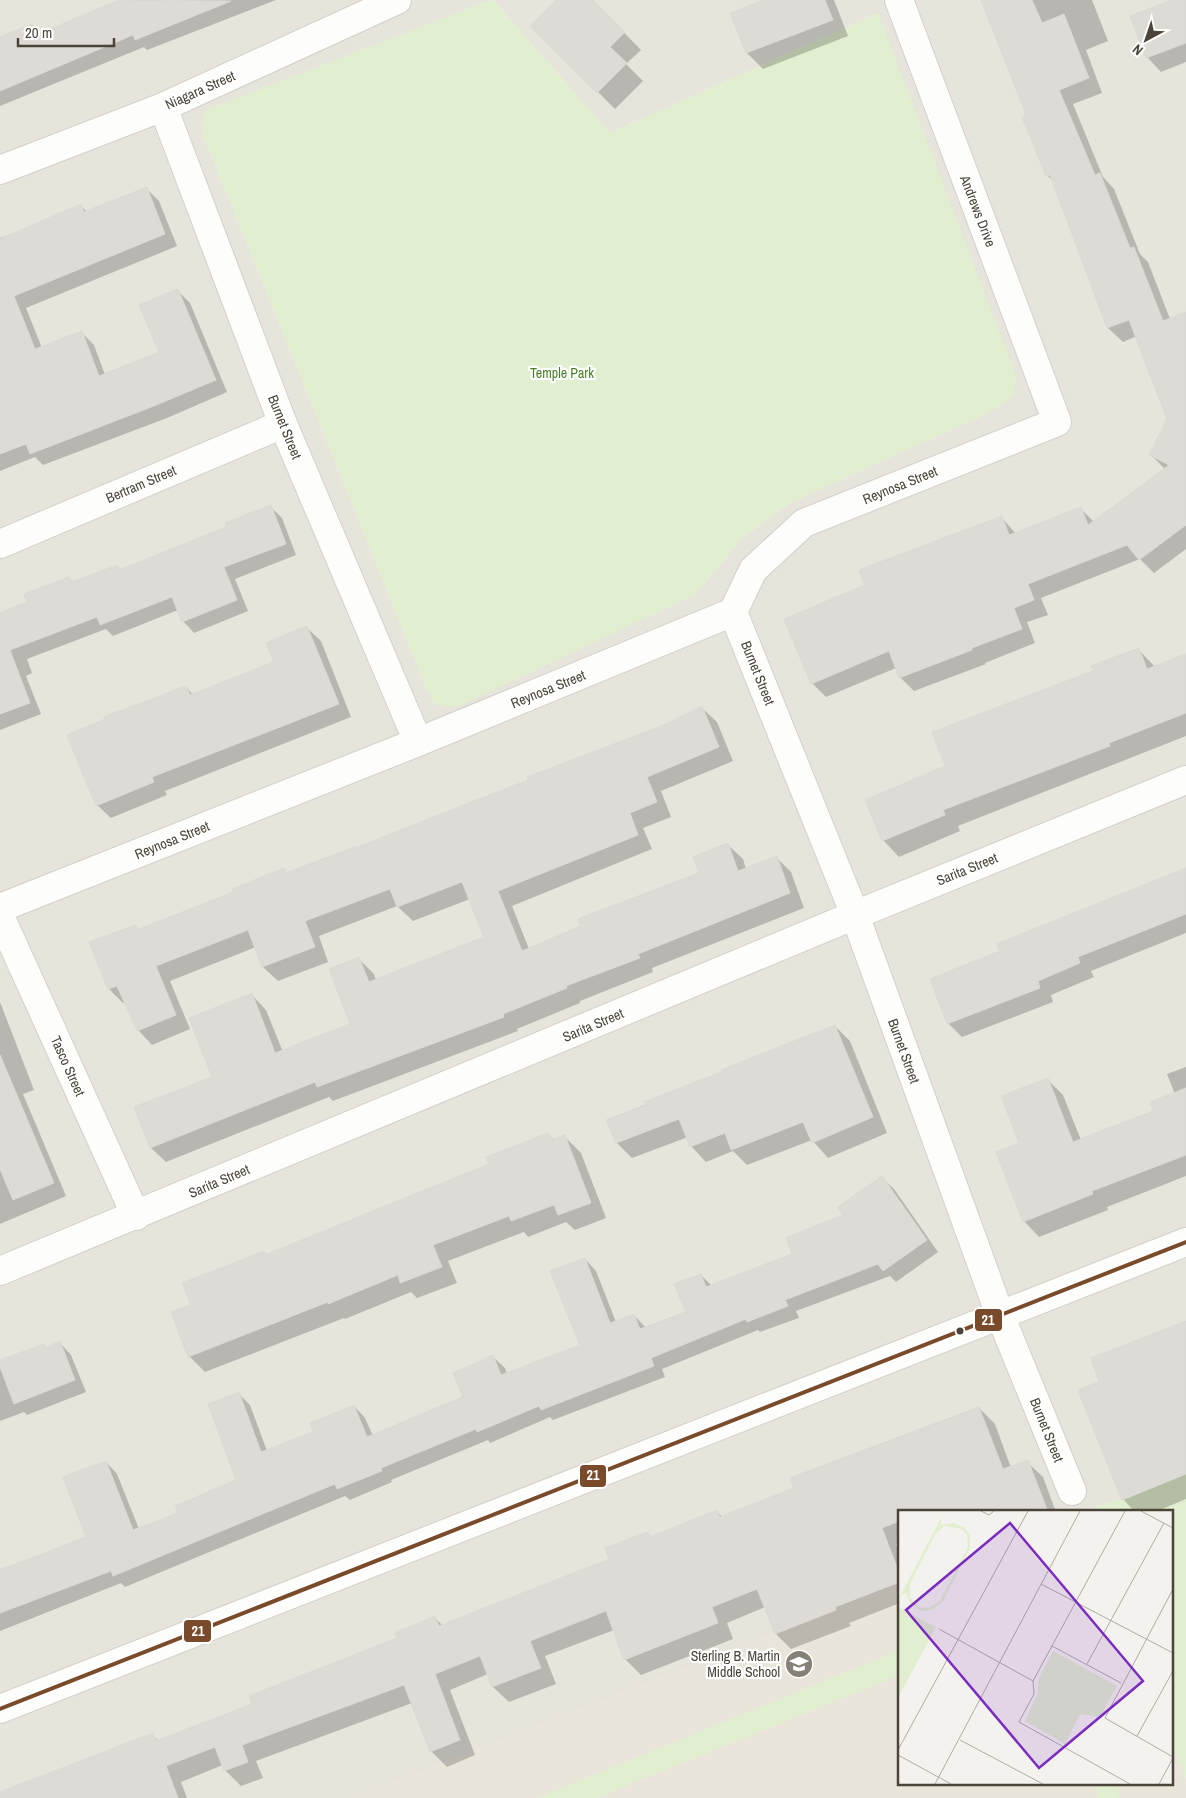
<svg xmlns="http://www.w3.org/2000/svg" width="1186" height="1798" viewBox="0 0 1186 1798" font-family="'Archivo Narrow',sans-serif">
<style>
.residential{fill:#e7e4dc}
.education{fill:#eae5da}
.green{fill:#e1eecf}
.shadow{fill:#0003}
.building{fill:#dedbd6;stroke:#dcd9d4}
.lines{fill:none;stroke-linecap:round;stroke-linejoin:round}
.minor-casing{stroke:#d2d0cb;stroke-width:30}
.minor{stroke:#fdfdfc;stroke-width:28}
.bus-1-casing{stroke:#fff;stroke-width:8}
.bus-1{stroke:#7a4b2a;stroke-width:4}
.bus-dot{fill:#4b4439;stroke:#fff;stroke-width:2}
.labels{text-anchor:middle;dominant-baseline:central;stroke-width:4.5;stroke-linejoin:round;paint-order:stroke}
.street-label{font-size:14px;fill:#4b4439;stroke:#fff}
.park-label{font-size:14px;fill:#4a7f2a;stroke:#fff}
.poi-label{font-size:14px;fill:#4b4439;stroke:#fff;text-anchor:end}
.inset-road{fill:none;stroke:#b0aca6;stroke-width:1}
.view{fill:#7b2cbf;fill-opacity:0.15;stroke:#7b2cbf;stroke-width:2.5}
.inset-edge{fill:none;stroke:#4b4439;stroke-width:2.5}
.line-badge{stroke:#fff;stroke-width:2}
.badge-label{font-size:14px;text-anchor:middle;font-weight:bold;fill:#fff}
</style>
<rect width="100%" height="100%" fill="#f4f2ee"/>
<path class="residential" d="M0 0H490L205 111 203 135 427 690 435 704 695 595 742 538 790 503 988 413 878 13 610 133 493 0H1186V1472L1084 1512H900V1584L356 1798H0Z"/>
<path class="education" d="M900 1584V1784H1172V1743L1186 1778V1798H356Z"/>
<g class="green">
<path d="M490 0H493L610 133 878 13 1016 376 1013 397 988 413 790 503 742 538 695 595 457 707 435 704 427 690 203 135 204 111Z"/>
<path d="M1186 1472V1778L1172 1743V1512H1084Z"/>
<path d="M900 1650V1675L596 1798H537Z"/>
<path d="M1095 1784H1118L1119 1798H1098Z"/>
</g>
<g class="shadow">
<path d="M276 0 147 50 144 47 0 106V38L31 26 40 34 121 0Z"/>
<path d="M558 0H592L641 50 626 64 643 81 615 109 532 26Z"/>
<path d="M767 0H834L848 36 763 69 747 53Z"/>
<path d="M983 0H1092L1108 41 1086 50 1102 93 1073 104 1103 177 1114 189 1140 254 1148 262 1170 319 1186 313V549L1154 573 1140 559 1041 598 1048 615 1027 622 1035 643 985 663 986 664 914 691 900 677 896 668 826 697 812 683 866 586 1002 518 1016 534 1081 509 1094 522 1165 469 1151 455 1168 419 1137 336 1123 342 1108 328 1053 181 1047 175 1027 116Z"/>
<path d="M1175 0H1186V62L1161 72 1147 57Z"/>
<path d="M147 189 159 201 177 246 26 308 42 348 81 332 94 345 105 375 161 353 177 290 190 303 227 392 167 418 43 465 35 457 0 471V238L13 234 81 206 87 212Z"/>
<path d="M271 507 282 518 296 555 235 579 248 611 194 633 183 621 178 610 113 636 106 629 27 659 32 673 26 676 41 714 0 730V614L29 603 69 578 73 583 117 566 122 570 228 528Z"/>
<path d="M307 628 321 641 351 717 165 791 167 795 111 818 97 805 186 687 193 695 275 662Z"/>
<path d="M1138 649 1155 667 1186 655V736L958 826 960 831 899 857 884 841 867 801 946 767 1095 672Z"/>
<path d="M702 708 717 722 733 761 661 791 671 817 643 828 652 849 512 906 529 949 701 873 728 845 743 859 746 869 776 857 791 872 804 908 652 968 653 972 580 1001V1003L517 1029 518 1031 333 1101 329 1097 166 1162 151 1148 214 1078 252 995 266 1010 283 1052 352 1025 359 959 374 974 376 980 485 938 470 899 413 921 397 906 319 936 328 962 278 981 263 967 256 947 170 981 190 1029 152 1045 138 1030 126 1002 123 1003 109 989 134 926 138 930 235 893 284 870 288 874 355 849 664 726Z"/>
<path d="M1186 869V933L1091 971 1094 977 1051 995 1053 1002 962 1037 948 1023 1002 952Z"/>
<path d="M0 1002 34 1090 23 1094 66 1196 0 1224Z"/>
<path d="M835 1026 850 1041 887 1133 828 1158 812 1140 747 1165 733 1151 706 1162 691 1146 688 1137 632 1158 617 1143 608 1120Z"/>
<path d="M1186 1067V1176L1107 1207 1108 1210 1039 1237 1024 1221 1021 1143 1048 1080 1063 1095 1081 1140 1155 1112 1175 1094 1167 1074Z"/>
<path d="M548 1134 555 1141 565 1137 581 1153 606 1218 575 1230 566 1222 528 1237 524 1232 448 1261 457 1283 417 1298 411 1292 345 1319 344 1318 205 1372 189 1356 193 1305 263 1253 266 1256 490 1165Z"/>
<path d="M882 1178 894 1189 938 1252 896 1282 890 1276 796 1311 799 1318 760 1332 758 1330 662 1369 665 1377 553 1420 550 1417 490 1443 488 1440 391 1480 392 1482 350 1500 345 1496 125 1587 121 1583 0 1631V1570L88 1537 106 1462 117 1474 139 1529 180 1513 238 1481 239 1394 250 1405 267 1451 315 1432 354 1406 365 1418 373 1436 465 1398 493 1357 505 1368 507 1374 581 1346 585 1259 596 1271 616 1322 634 1315 646 1328 687 1312 701 1275 712 1286 794 1255 845 1215Z"/>
<path d="M1186 1321V1499L1155 1512H1135L1123 1499 1101 1382Z"/>
<path d="M60 1343 71 1355 86 1392 27 1415 24 1412 0 1421V1361L43 1345 46 1348Z"/>
<path d="M979 1408 995 1424 1011 1468 1027 1462 1043 1477 1056 1512H900V1542L896 1544 900 1552V1603L849 1623 851 1626 791 1649 776 1634 765 1607 727 1623 733 1639 641 1675 625 1659 614 1630 545 1656 556 1684 509 1702 493 1687 488 1674 450 1690 475 1755 447 1767 431 1751 412 1703 256 1761 263 1778 241 1786 225 1770 223 1765 181 1782 187 1798H0L153 1735 159 1742 254 1705 399 1639 435 1618 443 1626 611 1559 647 1533 652 1538 717 1511 723 1518 795 1489Z"/>
</g>
<g class="building">
<path d="M119 0 231 1 135 40 133 35 0 91V37L32 24 36 35Z"/>
<path d="M556 0H593L625 32 610 47 627 63 597 93 530 26Z"/>
<path d="M763 0H825L833 20 746 53 730 13Z"/>
<path d="M981 0H1032L1042 23 1064 14 1089 78 1059 90 1095 175 1100 173 1130 248 1134 247 1163 321 1186 312V525L1139 560 1127 545 1028 584 1034 600 1014 608 1022 629 972 648V650L899 678 889 651 811 684 784 619 865 585 859 570 1002 516 1009 535 1081 507 1088 525 1169 465 1149 455 1167 419 1129 320 1107 328 1050 175 1046 176 1022 117 1026 115Z"/>
<path d="M1171 0H1186V43L1146 58 1130 16Z"/>
<path d="M147 187 165 234 14 296 35 349 82 331 99 376 159 352 139 305 178 289 216 380 154 406 30 454 26 444 0 454V239L81 204 84 212Z"/>
<path d="M271 505 286 544 224 567 237 600 182 622 172 597 100 625 97 617 10 650 30 703 0 714V613L27 602 24 594 69 577 71 582 118 565 120 570 226 527 225 523Z"/>
<path d="M307 626 339 704 152 777 154 782 96 806 67 735 105 719 104 717 186 686 190 695 274 662 266 643Z"/>
<path d="M1139 648 1147 669 1186 654V713L1109 743 1110 746 943 810 945 815 882 841 865 800 945 766 932 732 1093 671 1091 666Z"/>
<path d="M702 706 719 747 647 777 657 802 630 813 638 835 498 891 522 951 581 926 578 919 699 873 693 857 728 843 738 871 777 856 790 893 638 954 640 958 566 986 567 988 503 1014 504 1017 317 1087 315 1082 150 1148 134 1107 212 1077 189 1018 252 993 275 1053 350 1024 329 969 359 957 369 982 484 937 462 882 397 907 390 889 305 921 315 947 262 967 248 930 156 966 176 1015 137 1031 117 986 108 989 89 942 135 925 137 930 233 892 232 889 284 868 286 873 354 847 355 848 528 780 527 777 664 725Z"/>
<path d="M1186 868V914L1078 957 1080 963 1038 981 1040 988 947 1024 930 979 1000 951 997 944Z"/>
<path d="M835 1025 873 1117 812 1143 803 1122 731 1150 725 1133 690 1147 679 1119 616 1143 606 1120 646 1105 644 1102 722 1072 721 1070Z"/>
<path d="M0 1055 54 1183 13 1200 0 1169Z"/>
<path d="M1048 1078 1073 1142 1153 1111 1150 1102 1186 1088V1155L1092 1191 1093 1194 1023 1222 996 1152 1019 1143 1001 1096Z"/>
<path d="M549 1133 552 1140 565 1135 591 1203 558 1215 554 1205 511 1221 509 1216 433 1245 442 1267 400 1283 398 1275 328 1304V1302L188 1357 171 1312 191 1305 182 1283 264 1251 265 1255 489 1164 486 1157Z"/>
<path d="M882 1176 927 1240 883 1271 878 1264 785 1300 788 1306 747 1322 746 1319 651 1358 654 1366 541 1410 539 1406 477 1432 476 1429 381 1468 382 1471 337 1489 335 1484 113 1576 111 1571 0 1613V1570L86 1537 63 1477 106 1461 133 1530 178 1513 175 1506 236 1480 208 1404 239 1392 261 1452 313 1432 310 1423 354 1405 367 1437 463 1397 453 1373 493 1355 501 1375 580 1345 550 1271 585 1258 610 1323 634 1314 640 1329 686 1312 674 1284 701 1274 706 1287 792 1254 786 1238 843 1215 838 1207Z"/>
<path d="M1186 1321V1474L1122 1500 1078 1390 1099 1382 1091 1358Z"/>
<path d="M60 1341 75 1380 14 1404 0 1367V1360L44 1344 45 1348Z"/>
<path d="M979 1407 1003 1469 1028 1460 1048 1512H900V1521L882 1528 900 1575V1582L835 1607 836 1610 775 1634 757 1589 712 1607 718 1623 624 1660 606 1611 530 1641 541 1668 492 1687 480 1656 435 1674 460 1740 430 1752 404 1685 242 1745 248 1762 224 1771 215 1747 166 1766 178 1798H0V1792L153 1733 156 1741 252 1704 249 1696 397 1638 395 1633 435 1616 439 1626 609 1559 605 1548 648 1532 650 1537 717 1510 720 1517 794 1488 790 1478Z"/>
</g>
<g class="lines">
<defs>
<g id="minor">
<path d="M163 107 283 424 418 742"/>
<path d="M0 170 163 107 397 0"/>
<path d="M0 544 283 424"/>
<path d="M733 612 855 915 1000 1315 1072 1491"/>
<path d="M0 908 418 742 733 612 753 570 804 523 1057 422 899 0"/>
<path d="M0 916 136 1216"/>
<path d="M0 1271 855 915 1186 780"/>
<path d="M0 1709 1186 1242"/>
</g>
</defs>
<use href="#minor" class="minor-casing"/>
<use href="#minor" class="minor"/>
<defs>
<path id="bus-1" d="M0 1709 1186 1242"/>
</defs>
<use href="#bus-1" class="bus-1-casing"/>
<use href="#bus-1" class="bus-1"/>
</g>
<defs>
<symbol id="school-disc" viewBox="-11 -11 22 22"><circle r="9.5" fill="#868178" stroke="#fff"/><path d="M0-5L7-2L0 1L-7-2ZM-4 1L0 2.5L4 1V4Q0 6-4 4Z" fill="#fff"/></symbol>
</defs>
<g fill-rule="evenodd">
<use href="#school-disc" x="783" y="1648" width="32" height="32"/>
</g>
<circle class="bus-dot" cx="960" cy="1331" r="4.5"/>
<g class="labels">
<g class="street-label">
<text transform="translate(200 90) rotate(-24)">Niagara Street</text>
<text transform="translate(978 211) rotate(69)">Andrews Drive</text>
<text transform="translate(285 427) rotate(68)">Burnet Street</text>
<text transform="translate(141 484) rotate(-23)">Bertram Street</text>
<text transform="translate(900 485) rotate(-22)">Reynosa Street</text>
<text transform="translate(758 673) rotate(68)">Burnet Street</text>
<text transform="translate(548 689) rotate(-22)">Reynosa Street</text>
<text transform="translate(172 840) rotate(-22)">Reynosa Street</text>
<text transform="translate(967 869) rotate(-22)">Sarita Street</text>
<text transform="translate(593 1025) rotate(-23)">Sarita Street</text>
<text transform="translate(904 1051) rotate(70)">Burnet Street</text>
<text transform="translate(68 1066) rotate(66)">Tasco Street</text>
<text transform="translate(219 1181) rotate(-23)">Sarita Street</text>
<text transform="translate(1047 1430) rotate(68)">Burnet Street</text>
</g>
<g class="park-label">
<text x="562" y="373">Temple Park</text>
</g>
<g class="poi-label">
<text x="780" y="1656">Sterling B. Martin<tspan x="780" dy="16">Middle School</tspan></text>
</g>
</g>
<g transform="translate(898 1510)">
<rect width="275" height="275" fill="#f4f2ee"/>
<path d="M43 8V15L56 13 67 18 72 26V38L45 91 34 100 23 101 12 93 8 83 2 86ZM47 16 64 19 69 25 70 37 42 91 31 98 21 97 12 88V74L38 23ZM0 97 38 117 0 188ZM155 141 219 176 202 207 182 204 167 234 127 211 139 185 141 168Z" fill="#e1eecf" fill-rule="evenodd"/>
<path class="inset-road" d="M83 1 91 5 96 1M227 1 135 171 136 184 121 212 232 274M243 1 275 18M143 74 275 143M275 79 207 208 275 247M41 119 135 171M154 136 223 173M189 154 266 13M239 226 275 161M62 230 145 274M0 240 130 1M0 245 53 274M37 274 182 1M261 274 275 248"/>
<path class="view" d="M112 13 245 171 141 258 8 100Z"/>
<rect width="275" height="275" class="inset-edge"/>
</g>
<g class="line-badge">
<rect x="974" y="1308" width="29" height="24" rx="5" fill="#7a4b2a"/>
<rect x="579" y="1464" width="28" height="24" rx="5" fill="#7a4b2a"/>
<rect x="183" y="1619" width="29" height="24" rx="5" fill="#7a4b2a"/>
</g>
<g class="badge-label">
<text x="988" y="1325">21</text>
<text x="593" y="1480">21</text>
<text x="198" y="1636">21</text>
</g>
<g transform="translate(1146 40) rotate(220)" stroke="#ffffff" stroke-width="4" paint-order="stroke">
<path d="M0-4L9 19L0 12L-9 19Z" fill="#4b4439"/>
<text y="-8" font-size="14" font-weight="bold" text-anchor="middle" fill="#4b4439">N</text>
</g>
<path d="M18 38v8h96v-8" fill="none" stroke="#4b4439" stroke-width="2.5"/>
<text x="25" y="38" font-size="15" fill="#4b4439" stroke="#ffffff" stroke-width="4" paint-order="stroke">20 m</text>
</svg>
